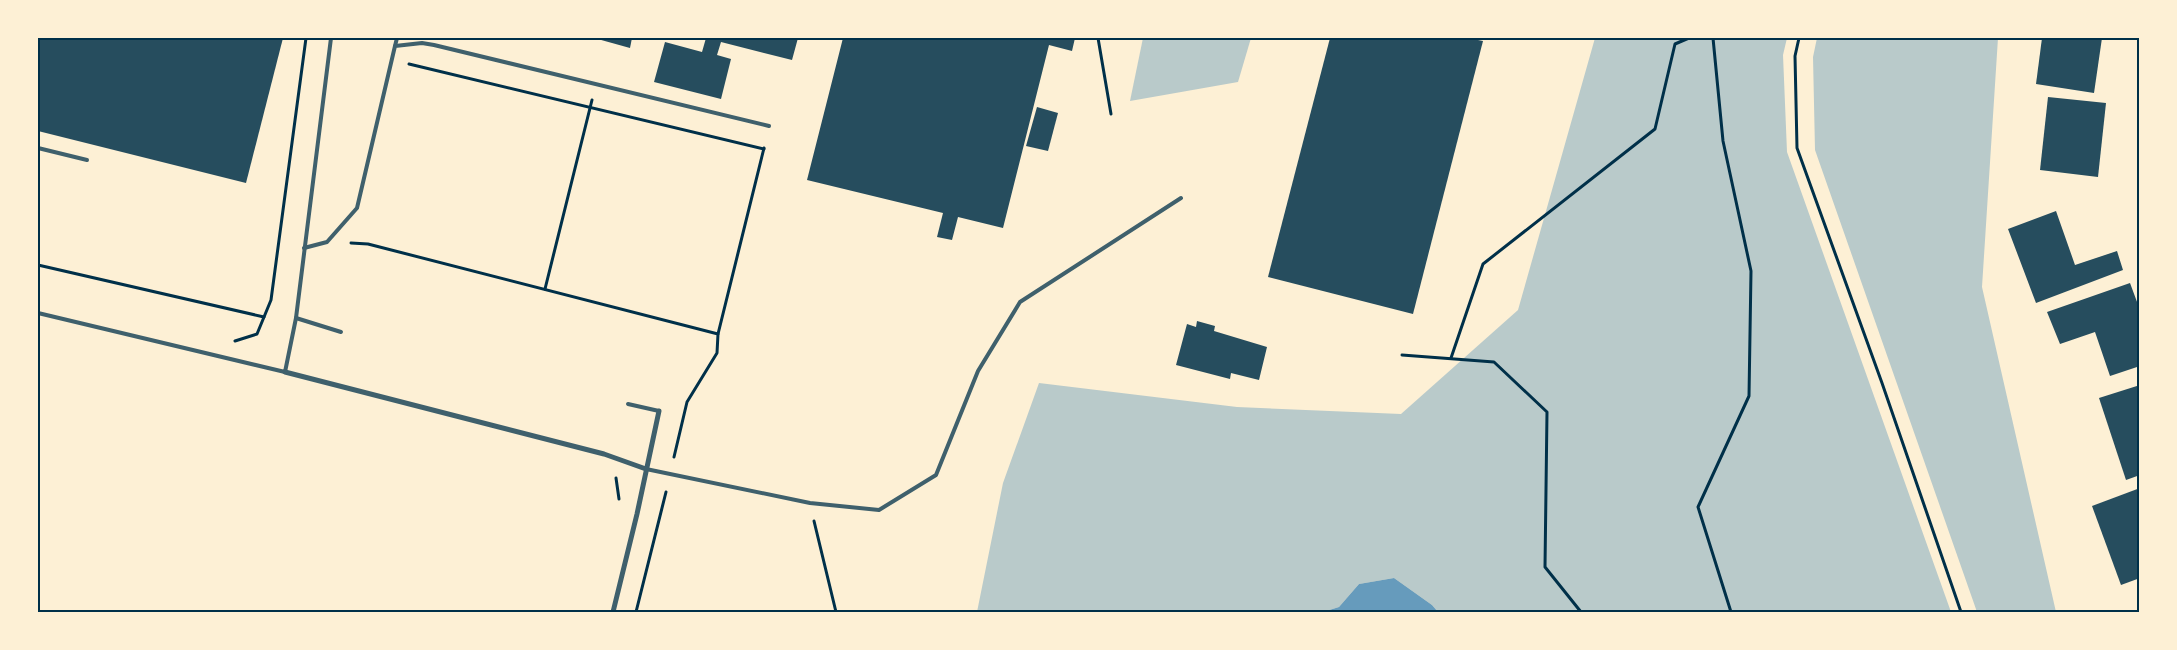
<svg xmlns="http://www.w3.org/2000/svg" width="2177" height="650" viewBox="0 0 2177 650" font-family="'Archivo Narrow',sans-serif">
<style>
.green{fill:#b9caca}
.water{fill:#669bbc}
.building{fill:#264d5e}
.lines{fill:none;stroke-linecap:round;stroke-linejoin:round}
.path{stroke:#003049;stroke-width:3}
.service{stroke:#3f606c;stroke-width:4}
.minor{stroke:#3f606c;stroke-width:5}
.neatline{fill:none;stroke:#003049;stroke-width:2}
</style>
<rect width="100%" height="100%" fill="#fdf0d5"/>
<g class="green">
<path d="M1143 38H1251L1238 82 1130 101Z"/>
<path d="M1595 38H1787L1783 55 1787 152 1951 612H1438L1432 605 1394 578 1359 584 1339 607 1323 612H977L1003 483 1039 383 1237 407 1401 414 1518 310Z"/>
<path d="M1817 38H1998L1982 287 2056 612H1977L1815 150 1813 57Z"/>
</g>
<path class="water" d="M1394 578 1432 605 1438 612H1323L1339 607 1359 584Z"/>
<g class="building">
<path d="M38 38H283L246 183 38 131Z"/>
<path d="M594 38H632L630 48Z"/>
<path d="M706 38H798L792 60 721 42 717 55 731 59 721 99 654 82 665 42 702 52Z"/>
<path d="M843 38H1075L1072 51 1049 45 1003 228 958 217 952 240 937 237 943 213 807 180Z"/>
<path d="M1330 38H1468L1483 41 1413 314 1268 277Z"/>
<path d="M2042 38H2102L2094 93 2036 84Z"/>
<path d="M2048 97 2106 103 2098 177 2040 170Z"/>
<path d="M1037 107 1058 113 1048 151 1026 146Z"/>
<path d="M2056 211 2075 265 2117 251 2123 270 2036 303 2008 229Z"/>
<path d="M2130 283 2140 310V366L2110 376 2095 332 2060 344 2047 312Z"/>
<path d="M1197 321 1215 326 1214 331 1267 347 1259 380 1231 373 1230 379 1176 365 1187 324 1196 327Z"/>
<path d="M2140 385V475L2126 480 2099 398Z"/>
<path d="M2140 488V578L2121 585 2092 506Z"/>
</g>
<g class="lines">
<g class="path">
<path d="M1098 38 1111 114"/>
<path d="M1713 38 1723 141 1751 271 1749 396 1698 507 1731 612"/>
<path d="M1799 38 1795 56 1797 148 1882 383 1961 612"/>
<path d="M409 64 764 149"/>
<path d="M351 243 368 244 718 334 717 353 687 402 674 457"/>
<path d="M38 265 264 317"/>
<path d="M545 289 592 100"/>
<path d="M718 334 764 148"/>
<path d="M235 341 257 334 271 300 306 38"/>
<path d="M1402 355 1494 362 1547 412 1545 567 1581 612"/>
<path d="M1451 358 1483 264 1655 129 1675 44 1689 38"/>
<path d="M616 478 619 499"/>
<path d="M814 521 836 612"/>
<path d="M636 612 666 492"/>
</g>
<g class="service">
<path d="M395 46 397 38"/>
<path d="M38 148 87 160"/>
<path d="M304 248 327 242 357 208 395 46 422 43 434 45 769 126"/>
<path d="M38 313 285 372 296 318 331 38"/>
<path d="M296 318 341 332"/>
<path d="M628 404 659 411"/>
<path d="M646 469 810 503 879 510 936 475 978 371 1020 302 1181 198"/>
</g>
<g class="minor">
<path d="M2140 134V201"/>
<path d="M285 372 604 454 646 469"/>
<path d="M613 612 637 514 659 411"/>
</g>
</g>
<rect width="2177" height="650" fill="none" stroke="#fdf0d5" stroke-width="78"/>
<rect x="39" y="39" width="2099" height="572" class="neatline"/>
</svg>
